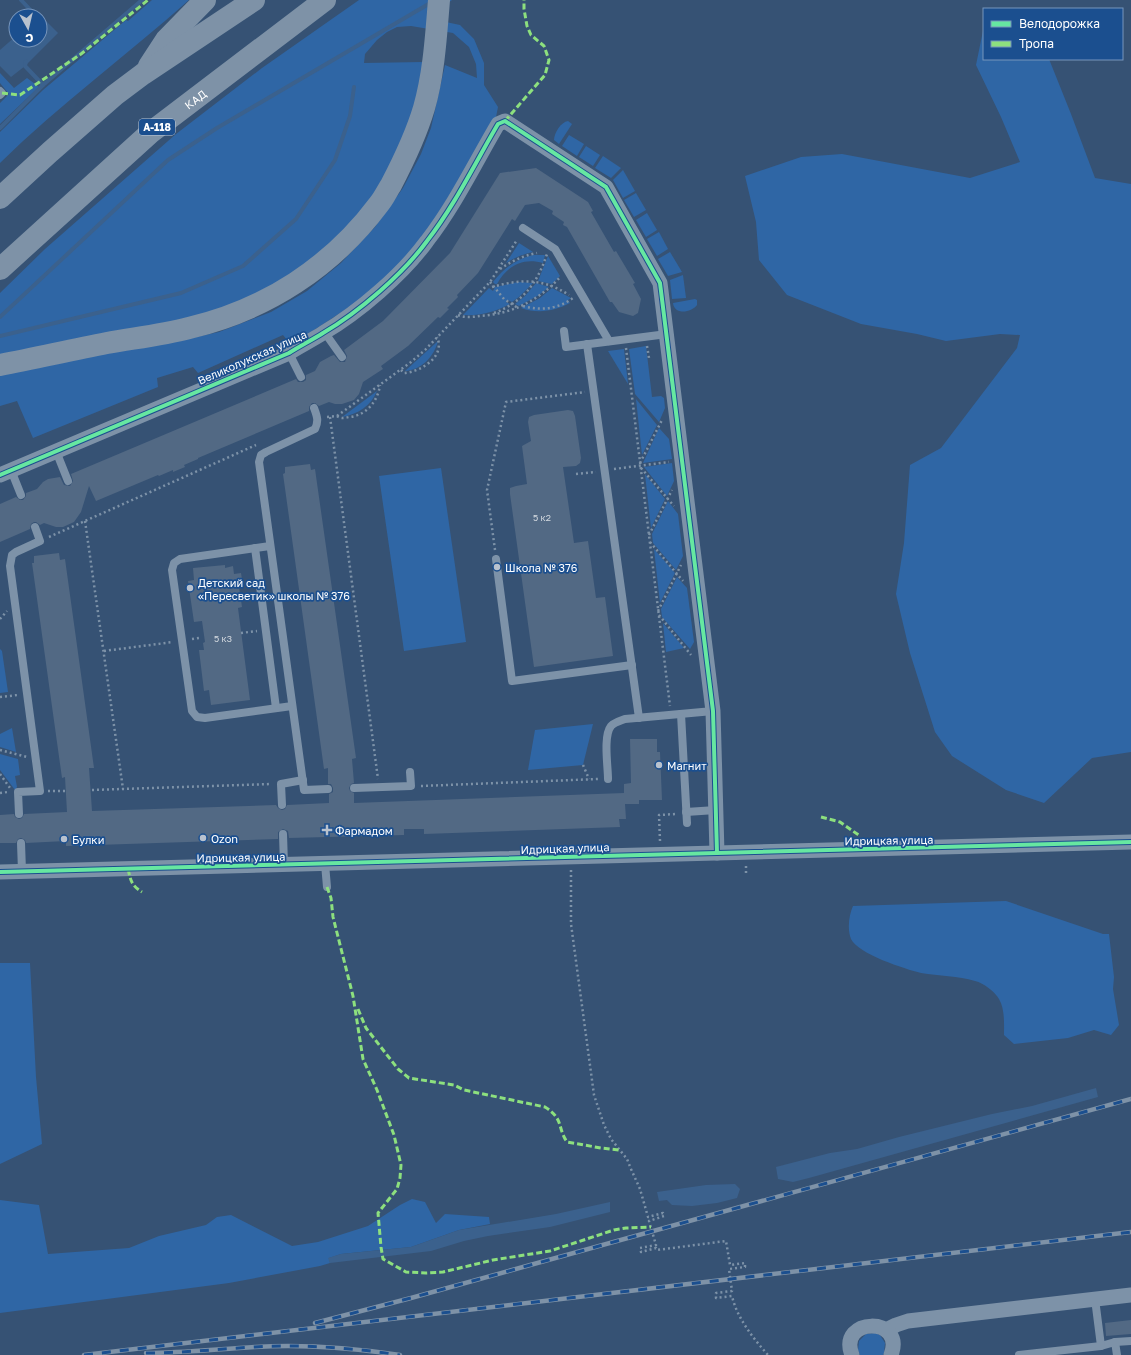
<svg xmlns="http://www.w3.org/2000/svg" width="1131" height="1355" viewBox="0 0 1131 1355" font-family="'Golos Text',sans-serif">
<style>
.green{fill:#2f66a5}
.water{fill:#3b618d}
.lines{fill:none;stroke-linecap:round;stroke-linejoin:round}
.stream{stroke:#3b618d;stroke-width:4}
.building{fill:#526984}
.path{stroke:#7d92a8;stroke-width:2.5;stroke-dasharray:2 3;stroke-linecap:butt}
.lane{stroke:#7d92a8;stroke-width:8}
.street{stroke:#7d92a8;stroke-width:15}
.highway{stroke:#7e92a7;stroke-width:22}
.rail-casing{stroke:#7e92a7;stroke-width:4.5}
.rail{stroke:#1b4f8f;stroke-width:3;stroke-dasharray:9;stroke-linecap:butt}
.quiet{stroke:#8de07e;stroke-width:3;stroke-dasharray:6 3;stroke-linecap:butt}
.cycleway-casing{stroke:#1b4f8f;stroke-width:6}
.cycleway{stroke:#66e7a1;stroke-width:4}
.poi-dot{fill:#b9c2ce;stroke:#1b4f8f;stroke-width:1.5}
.labels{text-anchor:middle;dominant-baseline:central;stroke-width:3.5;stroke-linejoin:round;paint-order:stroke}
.number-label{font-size:9px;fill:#d4dae0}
.shield{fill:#1b4f8f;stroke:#bbcadd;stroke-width:1}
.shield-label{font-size:10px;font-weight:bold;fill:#fff}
.street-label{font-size:11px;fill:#fff;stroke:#1b4f8f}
.poi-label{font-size:11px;fill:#fff;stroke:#1b4f8f;text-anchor:start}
</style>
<rect width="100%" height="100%" fill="#365274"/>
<g class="green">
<path d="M152 0H189C127 55 59 105 0 163V132L43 90 126 20 128 21Z"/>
<path d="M359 0H452L427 18 460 25 474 39 484 63V85L498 107 495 122 424 236 381 283 360 300 291 345 283 335 198 373 193 367 157 378 158 387 33 438 17 401 0 406V374L50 362 178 341 219 332 271 312 307 291 341 263 375 227 403 188 421 154 431 128 445 65 477 78 476 64 469 47 453 33 411 26 397 27 387 32 377 40 365 54 364 63 424 62 416 111 375 197 324 256 239 307 0 360V293L45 249 176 134 262 68Z"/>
<path d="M984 26V59H1049L1071 114 1095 178 1131 184V752L1092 758 1044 803 1006 790 952 756 935 732 910 653 896 594 904 543 910 465 941 448 1017 348 1020 335 1000 334 946 341 917 334 861 324 787 295 759 260 756 222 745 176 801 157 842 154 970 178 1020 162 1001 117 976 65Z"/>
<path d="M0 73 14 88 27 78 39 87 0 124V103L9 94 0 83Z"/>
<path d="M568 121 572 124 559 144 554 140C554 133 561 122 568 121Z"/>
<path d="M569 135 584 144 577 156 562 146Z"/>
<path d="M586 146 600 155 593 166 579 157Z"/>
<path d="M603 156 621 168 611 178 595 168Z"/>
<path d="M623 170 635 191 623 198 613 180Z"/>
<path d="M636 193 646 210 634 217 624 200Z"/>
<path d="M647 213 657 230 646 237 636 220Z"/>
<path d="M659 232 668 249 657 256 647 239Z"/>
<path d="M519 243 533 252C523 254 514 258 506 263Z"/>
<path d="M670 252 682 272 668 276 658 259Z"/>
<path d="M533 255H545L543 263C523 257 507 266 497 284H495L493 282C504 268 516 259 533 255Z"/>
<path d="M548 256 560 276 552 284 538 281Z"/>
<path d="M683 275 686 298 672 299 670 280Z"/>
<path d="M518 282 533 283 519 297 512 302 508 300 506 302 510 304C495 312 480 316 463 315L489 288 493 291 495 287Z"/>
<path d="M536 283 549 287 539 295 519 306 515 304 525 296Z"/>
<path d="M552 288 571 298 568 300 570 303C555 311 538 314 521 308L540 298Z"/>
<path d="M695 299 697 300V305C691 313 674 315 673 303Z"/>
<path d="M438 341C434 357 421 370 405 371Z"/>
<path d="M646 346 652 397 661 396 664 398 665 408 659 422 635 394 629 349Z"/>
<path d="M624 349 628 384 608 351Z"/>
<path d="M377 391C371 406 358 414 342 417Z"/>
<path d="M636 399 657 425 642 455Z"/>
<path d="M659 428 669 439 672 459 643 463Z"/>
<path d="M672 463 674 481 667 496 644 467Z"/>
<path d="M441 468 466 642 404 651 379 476Z"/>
<path d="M645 474 665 499 651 528Z"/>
<path d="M668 501 678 514 683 556 676 570 653 543 652 534Z"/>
<path d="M654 549 675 573 660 603Z"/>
<path d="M677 577 687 588 694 642 690 649 662 617 661 609Z"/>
<path d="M663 623 684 648 666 652Z"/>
<path d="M0 649 2 651 8 692 0 693Z"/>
<path d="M593 724 583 765 528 770 535 730Z"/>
<path d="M12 728 16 752 0 747V734Z"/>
<path d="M0 754 18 759 20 775 15 776 17 787 15 790 0 770Z"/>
<path d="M1006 901 1103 934H1109L1114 977 1113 989 1119 1025 1111 1035 1094 1030 1068 1038 1014 1044 1004 1035C1004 1024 1005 1009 999 999 995 992 984 983 975 981 958 976 939 976 921 973 905 969 858 954 851 939 847 929 849 915 853 906Z"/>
<path d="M0 963H30L36 1077 42 1144 0 1164Z"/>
<path d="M412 1199 425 1202 436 1223 445 1214 489 1217 490 1224 459 1230 411 1247 341 1254 329 1258 330 1263 320 1266 229 1283 0 1313V1200L39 1205 48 1254 129 1248 159 1236 206 1225 217 1217 231 1215 292 1246 318 1242 368 1226 400 1205Z"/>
<path d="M875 1333 880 1335 885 1343 884 1353 883 1355H860L858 1350 859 1341 866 1334Z"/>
</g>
<g class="water">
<path d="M40 15 58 33 25 66 11 77 0 66V50L16 36V40H40V16H38Z"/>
<path d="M1096 1088 1098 1097 1080 1102 809 1178 793 1182 778 1179 776 1167 830 1153 857 1149 899 1137 992 1114 1032 1106Z"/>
<path d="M735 1184 740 1189 737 1198 717 1203 692 1206 672 1205 667 1200 659 1201 657 1192 706 1185Z"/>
<path d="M610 1202V1212L550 1227 488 1236 464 1241 431 1251 330 1263 328 1258 341 1254 411 1247 459 1230 556 1214Z"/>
</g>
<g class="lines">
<g class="stream">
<path d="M21 0 36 16"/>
<path d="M26 61 25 66 43 85"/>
<path d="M0 128 43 85 142 0"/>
<path d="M0 317 168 160 217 128 432 2"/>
<path d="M0 336 181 293 243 266 296 219 335 160 350 116 354 87"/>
</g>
</g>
<g class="building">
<path d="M536 168 588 202 593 211 591 212 614 252 616 251 635 283 633 284 641 299 638 313 633 316 619 312 612 302H610L567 227 563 225 564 222 552 214 553 211 539 203 525 205 515 221 512 219 478 273 457 295 458 297 447 308 449 309 440 318 438 317 408 346 381 366 383 369 363 382 359 394 354 400 342 404H335L329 402 319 406 315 403H312L309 407V411L198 458V459L184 465 185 467 173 472V470L159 476 158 475 96 501 89 486 81 512 74 522 63 527H56L44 523 40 525 36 522H34L31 524 30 529 0 542V504L16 497 20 500H23L26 496V493L37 489 43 482 48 479 60 477 64 485 70 486 73 481 71 474 296 379 298 382H303L306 380V375L315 371 320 362 331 356 334 355 340 362H345L347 356 344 350 383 321 450 253 500 173Z"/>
<path d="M568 410 573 411 575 416 581 458 580 463 576 466 563 467 574 543 588 541 596 598 605 597 613 656 534 667 510 494V488L516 486 527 484 522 446 531 441 528 422 529 417 534 415Z"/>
<path d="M310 464 311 470 315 469 356 758 352 759 354 783 351 784 349 788 350 791 354 793V803L624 793V784L631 783 630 739H657V752H660L662 800H639V804H625L626 819H619L620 827 424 834V829H404V835L289 838 288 831 283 829 278 832V839L66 846V841L26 843 25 840 21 838 18 839 16 843H0V815L14 814 15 817 19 819 22 818 24 814 67 812 65 777 62 778 32 563H34V556L59 553 60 560 65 559 94 768H89L92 811 276 805 278 808 282 810 285 809 287 805 329 803V794L333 792V788L331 784H328V768L324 769 283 474 285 473V467Z"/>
<path d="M225 565V568L233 566 234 574 241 573 243 586 239 587 242 607 238 608 250 700 211 705 209 690 204 691 199 650H204L203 643 205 642 202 621 194 622 188 581 194 580 193 568Z"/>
<path d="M1131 1320V1334L1106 1336 1105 1323Z"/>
</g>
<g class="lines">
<g class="path">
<path d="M500 269C512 261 522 256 537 253"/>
<path d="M490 282 504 299 518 308"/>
<path d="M492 287C521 279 543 278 569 295"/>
<path d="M523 306C541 311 558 309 573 298"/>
<path d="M494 313C523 302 537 284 547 254"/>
<path d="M458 315C465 318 473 317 480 316 512 314 540 300 561 276"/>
<path d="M647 346 649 358"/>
<path d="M626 348 670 706"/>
<path d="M401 370 404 373C420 372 446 357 437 337"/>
<path d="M337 416 411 362 425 350 490 282 517 240"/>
<path d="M327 417 337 416C341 419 345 418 349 417 366 416 378 401 380 385"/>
<path d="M330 417 378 779"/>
<path d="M640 463 662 420"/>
<path d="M641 468 674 506"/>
<path d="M614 469 669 462"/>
<path d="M576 474 596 472"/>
<path d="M85 521 123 789"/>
<path d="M649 535 672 490"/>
<path d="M49 537 256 445"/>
<path d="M650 542 683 581"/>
<path d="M495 550 487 490 506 402 585 392"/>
<path d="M658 611 681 565"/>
<path d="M659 615 691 655"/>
<path d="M0 619 7 611"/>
<path d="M241 633 257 631"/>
<path d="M192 639 199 638"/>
<path d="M104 651 173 642"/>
<path d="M0 697 18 695"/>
<path d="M0 750 27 757"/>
<path d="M583 765 589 779"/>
<path d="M0 774 10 788"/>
<path d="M421 786 598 779"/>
<path d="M92 790 271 784"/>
<path d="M48 791H66"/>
<path d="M0 793 8 792"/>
<path d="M660 841 659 815 676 814"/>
<path d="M746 866V875"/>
<path d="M571 870V924L594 1095 604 1125 611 1139 627 1159 631 1169 640 1189 648 1217 663 1213 664 1216 649 1221 656 1245 640 1248 641 1252 656 1248 657 1250 726 1241 730 1265 745 1263V1267L729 1269 732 1291 716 1293V1298L732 1296C737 1318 753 1338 768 1355"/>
</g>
<g class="lane">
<path d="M0 91 2 93 0 95"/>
<path d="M523 228 555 249 609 341"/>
<path d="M564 331 566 347 667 334"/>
<path d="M325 333 342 357"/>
<path d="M587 344 639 718"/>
<path d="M289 353 301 377"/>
<path d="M314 408C317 416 319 421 315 429L266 452 261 455 259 462 304 790 328 789"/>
<path d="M56 451 68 481"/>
<path d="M11 470 21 495"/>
<path d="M270 546 180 559 174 563 172 570 192 711 197 717 205 718 292 706"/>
<path d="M255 548 276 708"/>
<path d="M496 559 512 681 632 665"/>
<path d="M681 714 687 823"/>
<path d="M608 779C608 766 603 736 611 726 615 722 620 721 625 719L713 711"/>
<path d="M354 788 411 786 410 772"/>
<path d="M282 805 281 784 303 780"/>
<path d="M686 812 716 810"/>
<path d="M19 814 18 792 40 791 10 566 12 555 16 552 40 541 35 527"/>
<path d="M283 834 284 865"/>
<path d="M21 843 22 871"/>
<path d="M325 864 327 887"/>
<path d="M1115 1342 1117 1355"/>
<path d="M1101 1346 1115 1342 1131 1341"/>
<path d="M1019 1355 1101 1346 1095 1299"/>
</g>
<g class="street">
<path d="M0 475 289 353C300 346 312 340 323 333 359 312 403 274 427 241 455 205 475 163 498 124L505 121 606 187 660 283 713 711 717 853"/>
<path d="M0 872 1131 842"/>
<path d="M886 1330 896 1325 908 1321 1131 1295"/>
<path d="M852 1355C837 1317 906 1316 891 1355"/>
</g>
<g class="highway">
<path d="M149 66 166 40 205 0"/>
<path d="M0 198 50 152 115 95 143 74 254 0"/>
<path id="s1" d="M0 269 150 133 325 0"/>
<path d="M0 365C36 358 71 350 107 343 135 338 162 335 189 328 266 310 332 267 379 204 384 198 387 191 391 185 404 160 416 135 424 108 434 73 436 36 439 0"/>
</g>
<defs>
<g id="rail">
<path d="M315 1323 411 1298 1131 1099"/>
<path d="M146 1353C182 1353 218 1349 255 1347 303 1344 353 1348 400 1355"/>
<path d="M84 1355 1131 1232"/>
</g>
</defs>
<use href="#rail" class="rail-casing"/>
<use href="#rail" class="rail"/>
<g class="quiet">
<path d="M2 93 20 95 81 54 148 0"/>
<path d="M505 121 545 75 549 60 544 46 531 35 527 26 524 9V0"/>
<path d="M821 817 840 822 860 836"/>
<path d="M128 869C131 881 131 885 142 892"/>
<path d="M327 887 331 898 333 917 353 996 363 1059 377 1090 394 1135 401 1165 400 1178 397 1189 378 1213 381 1247 383 1259 406 1272 426 1273 443 1272 493 1260 550 1251 614 1230 626 1228 651 1227"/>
<path d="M358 1009 366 1028 398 1069 409 1078 454 1085 464 1090 545 1107C564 1119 557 1127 567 1142L601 1148 619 1150"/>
</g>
<defs>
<g id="cycleway">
<path d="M0 475 289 353C300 346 312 340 323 333 359 312 403 274 427 241 455 205 475 163 498 124L505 121 606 187 660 283 713 711 717 853"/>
<path d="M0 872 1131 842"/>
</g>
</defs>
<use href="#cycleway" class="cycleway-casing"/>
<use href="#cycleway" class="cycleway"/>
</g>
<g class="poi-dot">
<circle cx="497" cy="567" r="4"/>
<circle cx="190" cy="588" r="4"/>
<circle cx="659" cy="765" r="4"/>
<path d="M325 824h4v4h4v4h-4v4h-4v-4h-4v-4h4z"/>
<circle cx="203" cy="838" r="4"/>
<circle cx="64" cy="839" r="4"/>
</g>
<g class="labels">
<g class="number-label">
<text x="542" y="517">5 к2</text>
<text x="223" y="638">5 к3</text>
</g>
<rect class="shield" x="139" y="119" width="36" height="16" rx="3"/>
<g class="shield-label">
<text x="157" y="127">А-118</text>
</g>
<g class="street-label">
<text stroke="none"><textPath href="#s1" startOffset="259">КАД</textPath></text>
<text transform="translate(252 357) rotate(-24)">Великолукская улица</text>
<text transform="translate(889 840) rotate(-1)">Идрицкая улица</text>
<text transform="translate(565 848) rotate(-2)">Идрицкая улица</text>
<text transform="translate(241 857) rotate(-1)">Идрицкая улица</text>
</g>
<g class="poi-label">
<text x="505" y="567">Школа № 376</text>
<text x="198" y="582">Детский сад<tspan x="198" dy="13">«Пересветик» школы № 376</tspan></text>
<text x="667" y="765">Магнит</text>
<text x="335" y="830">Фармадом</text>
<text x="211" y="838">Ozon</text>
<text x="72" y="839">Булки</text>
</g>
</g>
<rect x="983" y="8" width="140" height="52" fill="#1b4f8f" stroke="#7695bc"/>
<rect x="991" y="21" width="20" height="6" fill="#66e7a1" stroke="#7695bc"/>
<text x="1019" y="28" font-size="12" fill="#ffffff">Велодорожка</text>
<rect x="991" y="41" width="20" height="6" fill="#8de07e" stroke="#7695bc"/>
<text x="1019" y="48" font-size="12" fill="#ffffff">Тропа</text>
<g transform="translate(28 28) rotate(172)"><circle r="19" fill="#1b4f8f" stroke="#7695bc"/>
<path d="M0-3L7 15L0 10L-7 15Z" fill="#b9c2ce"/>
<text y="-6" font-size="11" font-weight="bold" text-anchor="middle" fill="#ffffff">С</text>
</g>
</svg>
